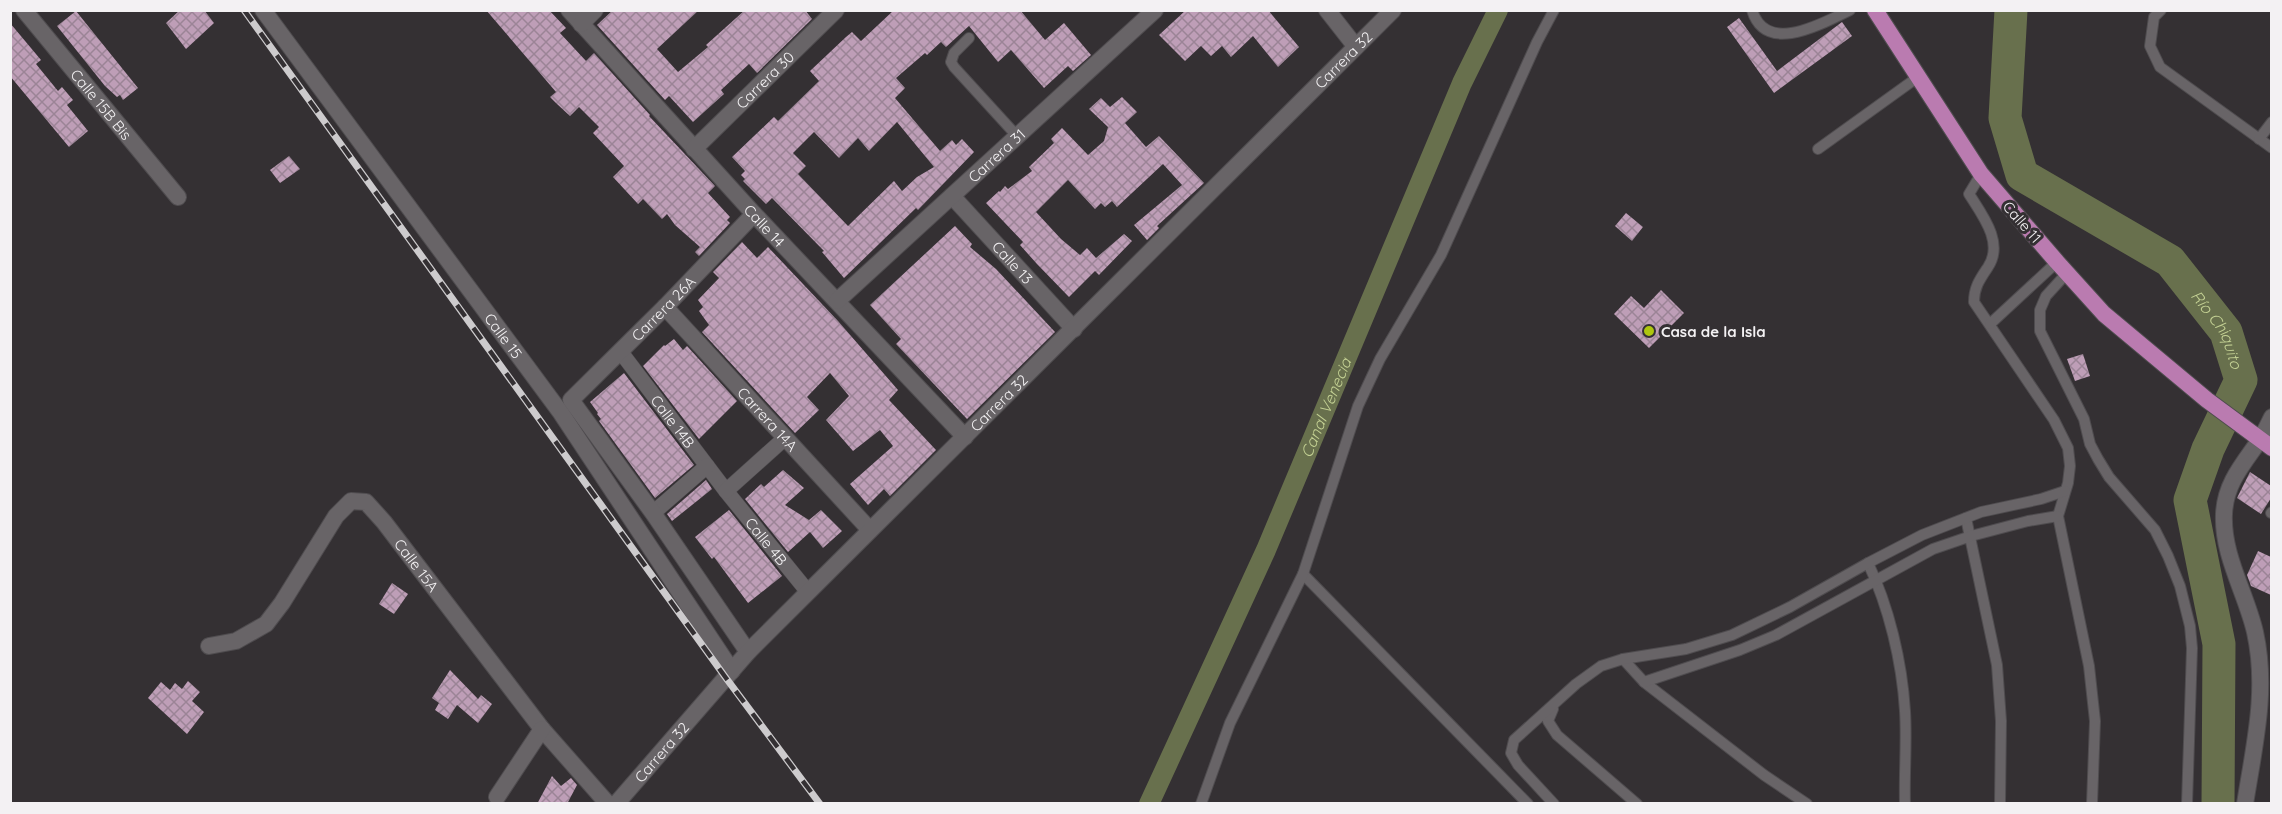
<svg xmlns="http://www.w3.org/2000/svg" width="2282" height="814" viewBox="0 0 2282 814" font-family="Quicksand,sans-serif">
<style>
.lines{fill:none;stroke-linecap:round;stroke-linejoin:round}
.canal{stroke:#68704d;stroke-width:20}
.river{stroke:#68704d;stroke-width:33}
.building{fill:url(#building-cross-hatch);fill-rule:evenodd}
.service-casing{stroke:#4f4c4f;stroke-width:12}
.pedestrian-casing{stroke:#4f4c4f;stroke-width:16}
.minor-casing{stroke:#4f4c4f;stroke-width:18}
.primary-casing{stroke:#4f4c4f;stroke-width:18}
.service{stroke:#686467;stroke-width:10}
.pedestrian{stroke:#686467;stroke-width:15}
.minor{stroke:#686467;stroke-width:16}
.primary{stroke:#ba7bb0;stroke-width:16}
.rail-casing{stroke:#cdcbcd;stroke-width:7}
.rail{stroke:#343033;stroke-width:4.5;stroke-dasharray:14;stroke-linecap:butt}
.poi-dot{fill:#adc60e;stroke:#343033;stroke-width:2}
.labels{text-anchor:middle;dominant-baseline:central;stroke-width:6;stroke-linejoin:round;paint-order:stroke}
.street-label{font-size:15px;fill:#f3f1f3;stroke:#343033}
.poi-label{font-size:15px;font-weight:bold;fill:#f3f1f3;stroke:#343033;text-anchor:start}
.water-label{font-size:16px;font-style:italic;fill:#c4d194;stroke:#343033}
</style>
<defs>
<pattern id="building-cross-hatch" width="8" height="8" patternUnits="userSpaceOnUse" patternTransform="scale(1.5)"><rect width="8" height="8" fill="#be9eb7"/><path d="M0 0l8 8M0 8l8-8" fill="none" stroke="#9b8496"/></pattern>
</defs>
<rect width="100%" height="100%" fill="#343033"/>
<g class="lines">
<path class="canal" id="s1" d="M1149 804 1266 550 1462 83 1498 10"/>
<path class="river" id="s2" d="M2011 10 2005 118 2022 175 2170 261 2226 332 2241 380 2208 449 2190 500 2219 644 2218 804"/>
</g>
<g class="building">
<path d="M180 10H204L214 23 186 49 166 23Z"/>
<path d="M486 10H549L566 28 560 33 586 61 594 53 650 115 649 116 715 186 708 193 730 217 727 220 730 223 699 256 695 252 700 247 675 225 667 214 662 219 643 199 638 204 613 177 624 166 593 133 599 127 579 107 570 116 557 104 550 97 556 92Z"/>
<path d="M613 10H699L657 49 678 72 708 47 706 45 745 10H805L812 19 757 73 749 64 721 90 724 94 693 122 669 96 665 100 597 25Z"/>
<path d="M894 10H1020L1045 40 1064 23 1091 55 1073 71 1068 66 1044 88 1011 50 998 62 969 26 946 47 941 42 927 55 925 53 896 78 905 88 895 98 940 151 952 140 956 145 962 139 974 152 918 210 916 208 844 278 822 252 824 251 772 198 766 204 743 181 745 179 741 175 745 171 732 157 774 117 778 121 819 81 810 71 846 37 852 32 861 41ZM897 122 934 167 917 177 902 191 894 181 848 226 798 174 806 166 793 153 814 132 839 158 858 138 869 151Z"/>
<path d="M1186 10H1268L1299 47 1278 67 1253 36 1231 57 1222 46 1211 56 1201 46 1185 61 1159 35Z"/>
<path d="M76 11 138 88 123 100 120 95 117 97 105 86 57 26Z"/>
<path d="M1739 18 1777 71 1842 22 1852 36 1774 93 1727 27Z"/>
<path d="M10 23 41 60 36 64 58 91 62 87 73 100 67 105 88 131 69 147 10 76Z"/>
<path d="M1122 97 1137 112 1125 123 1146 147 1159 136 1204 183 1157 226 1159 228 1147 240 1134 225 1182 185 1163 164 1117 207 1112 201 1105 207 1101 203 1095 209 1068 180 1036 212 1061 239 1080 255 1087 248 1096 258 1124 234 1132 241 1099 275 1095 271 1069 297 1037 264 1020 245 1023 242 986 203 999 191 1000 192 1005 186 1008 189 1032 171 1029 167 1054 143 1051 139 1062 128 1088 155 1104 141 1108 127 1089 109 1101 98 1110 107Z"/>
<path d="M289 156 300 169 280 183 270 170Z"/>
<path d="M1626 213 1643 227 1632 241 1615 226Z"/>
<path d="M955 226 972 244 970 247 996 269 1055 332 967 419 896 344 901 339 870 305Z"/>
<path d="M742 242 757 258 768 247 838 321 898 390 889 400 936 450 890 496 884 489 868 505 850 484 893 446 880 430 853 451 826 420 849 396 830 373 807 397 819 410 795 433 702 332 709 325 699 311 703 307 698 300 719 278 713 272Z"/>
<path d="M1661 290 1684 313 1649 348 1614 314 1631 296 1644 308Z"/>
<path d="M674 339 683 350 687 346 737 401 699 439 643 366 664 345 665 346Z"/>
<path d="M2083 354 2090 376 2075 381 2067 359Z"/>
<path d="M624 373 694 465 655 498 599 421 601 419 597 414 598 413 590 402Z"/>
<path d="M783 470 804 488 785 505 809 520 821 510 842 531 823 548 810 532 788 552 745 499 761 484 764 487Z"/>
<path d="M2250 472 2271 486V498L2261 514 2237 498Z"/>
<path d="M706 480 712 489 672 521 667 514Z"/>
<path d="M729 510 782 576 748 603 714 557 712 559 695 537Z"/>
<path d="M2258 551 2271 557V595L2251 586 2247 575Z"/>
<path d="M392 583 408 594 394 614 379 604Z"/>
<path d="M450 670 478 699 481 695 492 704 478 723 457 705 448 719 435 710 439 703 432 698Z"/>
<path d="M188 681 200 692 192 701 204 712 187 734 148 698 161 682 170 690 175 683 182 689Z"/>
<path d="M552 776 561 786 571 778 577 785 567 804H537Z"/>
</g>
<g class="lines">
<defs>
<g id="service">
<path d="M1752 10C1766 56 1823 23 1850 10"/>
<path d="M2161 10 2154 17 2150 46 2160 67 2272 148"/>
<path d="M969 38 954 53 951 62 954 67 1017 136"/>
<path d="M2259 139 2272 122"/>
<path d="M1818 149 1918 77"/>
<path d="M1981 174 1969 194C1983 216 2004 243 1988 267 1980 279 1974 287 1974 302L2054 420 2068 448 2070 466 2068 483 2058 516 2089 666 2095 721 2092 804"/>
<path d="M2067 273 2046 296 2040 310V331L2084 419 2090 444 2098 459 2109 477 2155 530 2168 556 2180 586 2190 626 2192 648 2187 804"/>
<path d="M1990 324 2057 262"/>
<path d="M2271 513 2272 512"/>
<path d="M1966 518 1997 665 2001 721 2000 804"/>
<path d="M1868 563C1889 607 1902 662 1905 711 1907 742 1904 773 1905 804"/>
<path d="M1303 574 1528 804"/>
<path d="M1623 659 1644 682 1764 775 1807 804"/>
<path d="M1644 682 1740 650 1776 635 1933 549 1971 536 2028 521 2058 516"/>
<path d="M1553 709 1548 721 1557 735 1637 804"/>
<path d="M1201 804 1230 723 1303 574 1358 406 1380 359 1441 255 1537 42 1554 10"/>
<path d="M1554 804 1518 765 1511 753 1514 740 1576 684 1601 666 1623 659 1686 649 1732 635 1790 607 1868 563 1922 535 1981 512 2041 499 2065 491"/>
</g>
<g id="pedestrian">
<path id="s3" d="M620 351 726 491 808 592"/>
<path d="M726 491 785 438"/>
<path d="M653 513 707 466"/>
</g>
<g id="minor">
<path id="s4" d="M24 10 178 197"/>
<path id="s5" d="M263 10 561 413 732 671"/>
<path id="s6" d="M569 10 754 214 965 437"/>
<path d="M1327 10 1356 47"/>
<path d="M581 24 595 10"/>
<path id="s7" d="M694 149 836 10"/>
<path id="s8" d="M952 196 1074 329"/>
<path id="s9" d="M837 301 1155 10"/>
<path id="s10" d="M665 307 870 530"/>
<path id="s11" d="M209 646 236 641 266 624 282 603 336 516 351 501 366 502 384 522 542 729 608 804"/>
<path id="s12" d="M748 652 653 513 571 400 665 307 754 214"/>
<path d="M497 797 542 729"/>
<path id="s13" d="M616 804 748 652 1393 10"/>
<path d="M2245 804C2254 746 2268 691 2255 632 2246 593 2222 555 2224 514 2225 484 2243 464 2259 441 2264 434 2268 425 2272 417"/>
</g>
<path id="primary" d="M1875 10 1981 174 2057 262 2104 314 2207 400 2272 448"/>
</defs>
<use href="#service" class="service-casing"/>
<use href="#pedestrian" class="pedestrian-casing"/>
<use href="#minor" class="minor-casing"/>
<use href="#primary" class="primary-casing"/>
<use href="#service" class="service"/>
<use href="#pedestrian" class="pedestrian"/>
<use href="#minor" class="minor"/>
<use href="#primary" class="primary"/>
<defs>
<path id="rail" d="M244 10 726 678 820 804"/>
</defs>
<use href="#rail" class="rail-casing"/>
<use href="#rail" class="rail"/>
</g>
<circle class="poi-dot" cx="1649" cy="331" r="6"/>
<g class="labels">
<g class="street-label">
<text stroke="none"><textPath href="#s13" startOffset="1041">Carrera 32</textPath></text>
<text stroke="none"><textPath href="#s7" startOffset="99">Carrera 30</textPath></text>
<text stroke="none"><textPath href="#s4" startOffset="122">Calle 15B Bis</textPath></text>
<text stroke="none"><textPath href="#s9" startOffset="216">Carrera 31</textPath></text>
<text transform="translate(2022 222) rotate(49)">Calle 11</text>
<text stroke="none"><textPath href="#s6" startOffset="291">Calle 14</textPath></text>
<text stroke="none"><textPath href="#s8" startOffset="90">Calle 13</textPath></text>
<text stroke="none"><textPath href="#s12" startOffset="438">Carrera 26A</textPath></text>
<text stroke="none"><textPath href="#s5" startOffset="405">Calle 15</textPath></text>
<text stroke="none"><textPath href="#s13" startOffset="555">Carrera 32</textPath></text>
<text stroke="none"><textPath href="#s10" startOffset="152">Carrera 14A</textPath></text>
<text stroke="none"><textPath href="#s3" startOffset="88">Calle 14B</textPath></text>
<text stroke="none"><textPath href="#s3" startOffset="240">Calle 4B</textPath></text>
<text stroke="none"><textPath href="#s11" startOffset="308">Calle 15A</textPath></text>
<text stroke="none"><textPath href="#s13" startOffset="69">Carrera 32</textPath></text>
</g>
<g class="poi-label">
<text x="1661" y="331">Casa de la Isla</text>
</g>
<g class="water-label">
<text stroke="none"><textPath href="#s2" startOffset="423">Río Chiquito</textPath></text>
<text stroke="none"><textPath href="#s1" startOffset="434">Canal Venecia</textPath></text>
</g>
</g>
<rect width="2282" height="814" fill="none" stroke="#f3f1f3" stroke-width="24"/>
</svg>
